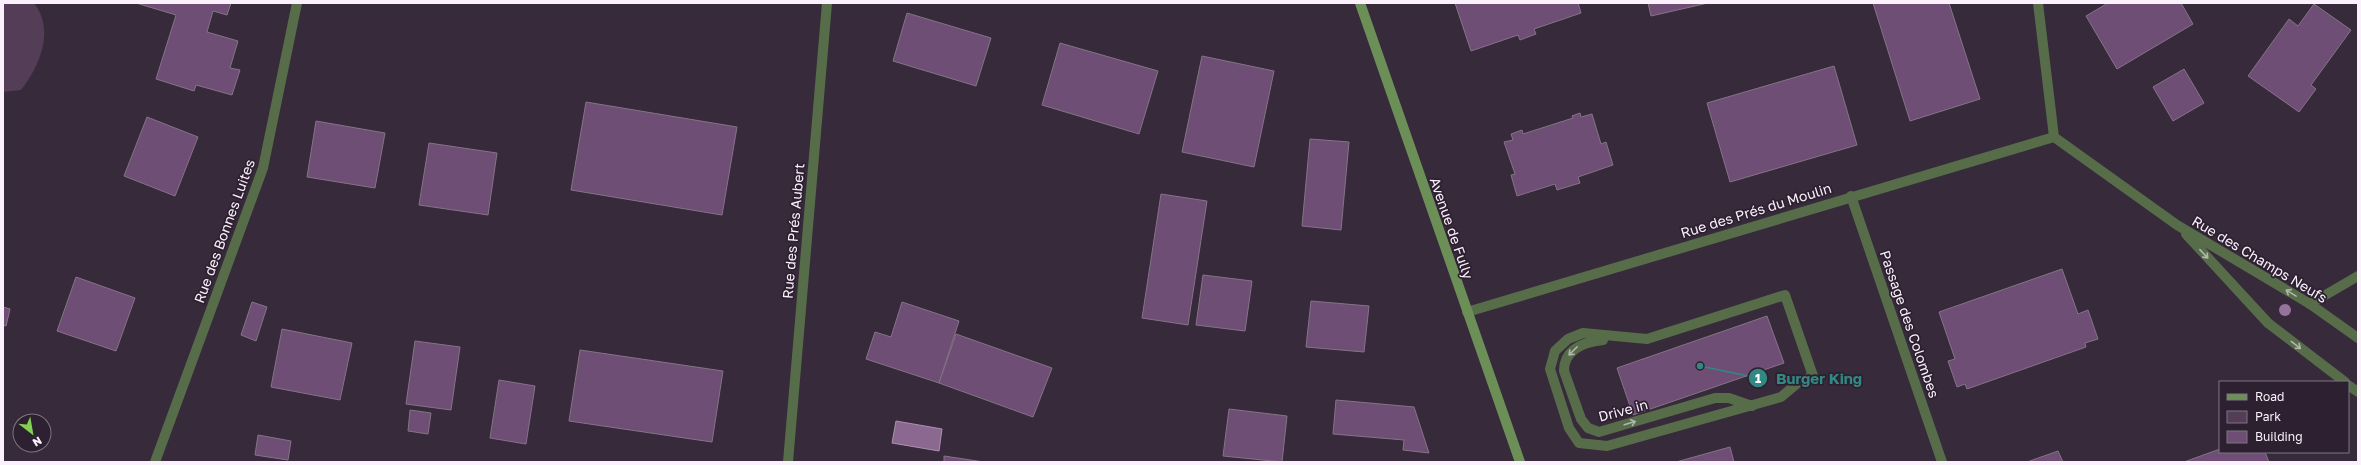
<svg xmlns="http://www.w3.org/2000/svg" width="2361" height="465" viewBox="0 0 2361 465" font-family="'Golos Text',sans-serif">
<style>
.green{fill:#533d57}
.water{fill:#8a6890;stroke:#ac91b0}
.building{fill:#6e4e74;stroke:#847487}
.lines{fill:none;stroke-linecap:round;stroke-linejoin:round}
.lane{stroke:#576d4a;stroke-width:10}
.street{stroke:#576d4a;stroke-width:10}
.secondary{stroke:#6c8f58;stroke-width:10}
.tree{fill:#96739c}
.oneway{stroke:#b1b6ac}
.labels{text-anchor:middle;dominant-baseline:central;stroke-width:3.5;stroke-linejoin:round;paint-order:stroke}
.street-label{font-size:14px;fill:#faf1fc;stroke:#2d2030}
.leader{fill:none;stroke:#328883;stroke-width:1.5}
.callout-dot{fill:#328883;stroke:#2d2030;stroke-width:1.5}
.mark-label{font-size:12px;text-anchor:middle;font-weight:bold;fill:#fff}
.callout-label{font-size:15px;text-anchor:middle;font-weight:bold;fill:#328883;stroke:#2d2030;stroke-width:3.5;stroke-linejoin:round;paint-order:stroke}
</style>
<rect width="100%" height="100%" fill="#372a3a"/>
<path class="green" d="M3 3H34C55 30 40 66 21 90L3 92Z"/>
<path class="water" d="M896 421 942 429 939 451 892 443Z"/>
<g class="building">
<path d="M136 3H231L227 15 213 11 207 32 238 41 230 68 240 70 232 95 196 85 194 91 156 79 176 15Z"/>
<path d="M1455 3H1578L1581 13 1534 29 1536 34 1520 40 1518 35 1471 51Z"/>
<path d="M1648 3H1708L1651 16Z"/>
<path d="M1873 3H1949L1980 99 1910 121Z"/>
<path d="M2108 3H2181L2193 24 2117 69 2086 16Z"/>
<path d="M2314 4 2351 30 2311 85 2316 89 2299 112 2248 76 2289 19 2298 26Z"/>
<path d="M907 13 991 38 976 86 893 61Z"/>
<path d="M1060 43 1158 71 1139 134 1042 105Z"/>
<path d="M1202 56 1274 71 1254 167 1182 152Z"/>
<path d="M1834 66 1857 145 1730 182 1707 103Z"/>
<path d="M2184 69 2204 103 2173 121 2153 87Z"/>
<path d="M586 102 737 127 722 215 571 190Z"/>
<path d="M1580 113 1581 117 1592 114 1601 144 1606 142 1613 165 1578 177 1580 183 1557 190 1555 184 1517 196 1511 175 1515 174 1504 142 1513 140 1511 134 1522 130 1523 134 1573 118 1572 116Z"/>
<path d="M147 117 198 137 175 196 124 176Z"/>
<path d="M316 121 385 133 375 188 307 177Z"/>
<path d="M1310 139 1349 142 1341 230 1302 226Z"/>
<path d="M429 143 497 153 488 215 419 205Z"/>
<path d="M1161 194 1207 201 1188 325 1142 318Z"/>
<path d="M2062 269 2078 314 2088 310 2098 339 2085 343 2086 347 1967 389 1965 384 1957 387 1948 361 1955 359 1939 312Z"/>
<path d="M1203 275 1252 281 1245 331 1196 325Z"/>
<path d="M76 277 135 298 116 351 57 331Z"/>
<path d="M1311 301 1369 306 1364 352 1306 347Z"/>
<path d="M252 302 267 307 256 341 241 335Z"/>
<path d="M902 302 959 321 939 383 866 359 875 332 891 337Z"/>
<path d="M3 307 10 309 6 326 3 325Z"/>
<path d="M1767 316 1784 363 1633 415 1617 368Z"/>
<path d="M282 329 352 343 340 400 271 387Z"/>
<path d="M956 334 1052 368 1033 417 939 383Z"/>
<path d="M415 341 460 347 451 410 406 404Z"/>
<path d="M580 350 723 371 712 442 569 421Z"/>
<path d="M499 380 535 386 526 444 490 438Z"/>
<path d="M1336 400 1414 407 1429 453 1403 450 1404 440 1333 434Z"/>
<path d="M1229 409 1287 416 1282 462 1223 456Z"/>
<path d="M410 410 431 413 428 434 408 431Z"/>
<path d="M258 435 291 441 288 460 255 455Z"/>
<path d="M1730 447 1734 462H1676Z"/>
<path d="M2220 449V452H2265L2269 462H2184Z"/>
<path d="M2058 451 2063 462H2027Z"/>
<path d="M944 456 984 462H944Z"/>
</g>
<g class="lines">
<g class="lane">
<path d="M1785 295 1813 376 1799 382 1781 397 1607 446 1579 443 1569 428 1550 369 1555 351 1568 339 1583 333 1647 339Z"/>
<path d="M2310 304 2358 276"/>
<path d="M1603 340C1584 342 1564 349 1564 371L1581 419 1588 428 1599 432 1715 398H1729L1752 406"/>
</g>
<g class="street">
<path d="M2038 3 2054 137"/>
<path d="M1851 196 1942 462"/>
<path d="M2186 234 2268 323 2345 382"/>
<path d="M1467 312 2054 137 2177 225 2310 304 2358 338"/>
<path d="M2348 385 2358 392"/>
<path d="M155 462 263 168 297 3"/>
<path d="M788 462 827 3"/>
</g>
<path class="secondary" d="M1360 3 1520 462"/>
</g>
<circle class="tree" cx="2285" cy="310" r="6"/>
<defs><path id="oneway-shaft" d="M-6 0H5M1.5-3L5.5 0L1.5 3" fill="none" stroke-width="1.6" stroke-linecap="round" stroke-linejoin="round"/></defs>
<g class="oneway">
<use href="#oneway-shaft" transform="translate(2204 254) rotate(47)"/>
<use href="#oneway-shaft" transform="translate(2291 293) rotate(-149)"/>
<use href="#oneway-shaft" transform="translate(2296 345) rotate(38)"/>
<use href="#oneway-shaft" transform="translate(1573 351) rotate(135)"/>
<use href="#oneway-shaft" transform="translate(1630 423) rotate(-17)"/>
</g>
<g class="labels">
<g class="street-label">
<text transform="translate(1756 210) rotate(-17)">Rue des Prés du Moulin</text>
<text transform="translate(1452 228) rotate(71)">Avenue de Fully</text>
<text transform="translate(224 231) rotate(-70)">Rue des Bonnes Luites</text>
<text transform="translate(793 231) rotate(-85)">Rue des Prés Aubert</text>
<text transform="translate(2260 259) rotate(31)">Rue des Champs Neufs</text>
<text transform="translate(1910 324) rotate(71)">Passage des Colombes</text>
<text transform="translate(1623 410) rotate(-15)">Drive in</text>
</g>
</g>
<path class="leader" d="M1700 366L1758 378"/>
<g class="callout-dot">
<circle cx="1700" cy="366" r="4"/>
<circle cx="1758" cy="378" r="10"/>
</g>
<g class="mark-label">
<text x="1758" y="383">1</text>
</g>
<g class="callout-label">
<text x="1819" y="384">Burger King</text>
</g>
<rect width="2361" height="465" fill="none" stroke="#faf1fc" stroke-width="8"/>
<rect x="2219" y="381" width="130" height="72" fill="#2d2030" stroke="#7f7482"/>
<rect x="2227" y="394" width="20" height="6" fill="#6c8f58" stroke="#7f7482"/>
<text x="2255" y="401" font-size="12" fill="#faf1fc">Road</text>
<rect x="2227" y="411" width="20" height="12" fill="#533d57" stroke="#7f7482"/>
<text x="2255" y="421" font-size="12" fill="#faf1fc">Park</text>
<rect x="2227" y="431" width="20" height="12" fill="#6e4e74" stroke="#7f7482"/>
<text x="2255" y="441" font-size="12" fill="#faf1fc">Building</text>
<g transform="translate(32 433) rotate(149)"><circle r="19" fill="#2d2030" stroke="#7f7482"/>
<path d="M0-3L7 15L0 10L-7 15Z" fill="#82d04f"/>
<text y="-6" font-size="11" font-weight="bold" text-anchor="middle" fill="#faf1fc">N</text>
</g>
</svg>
